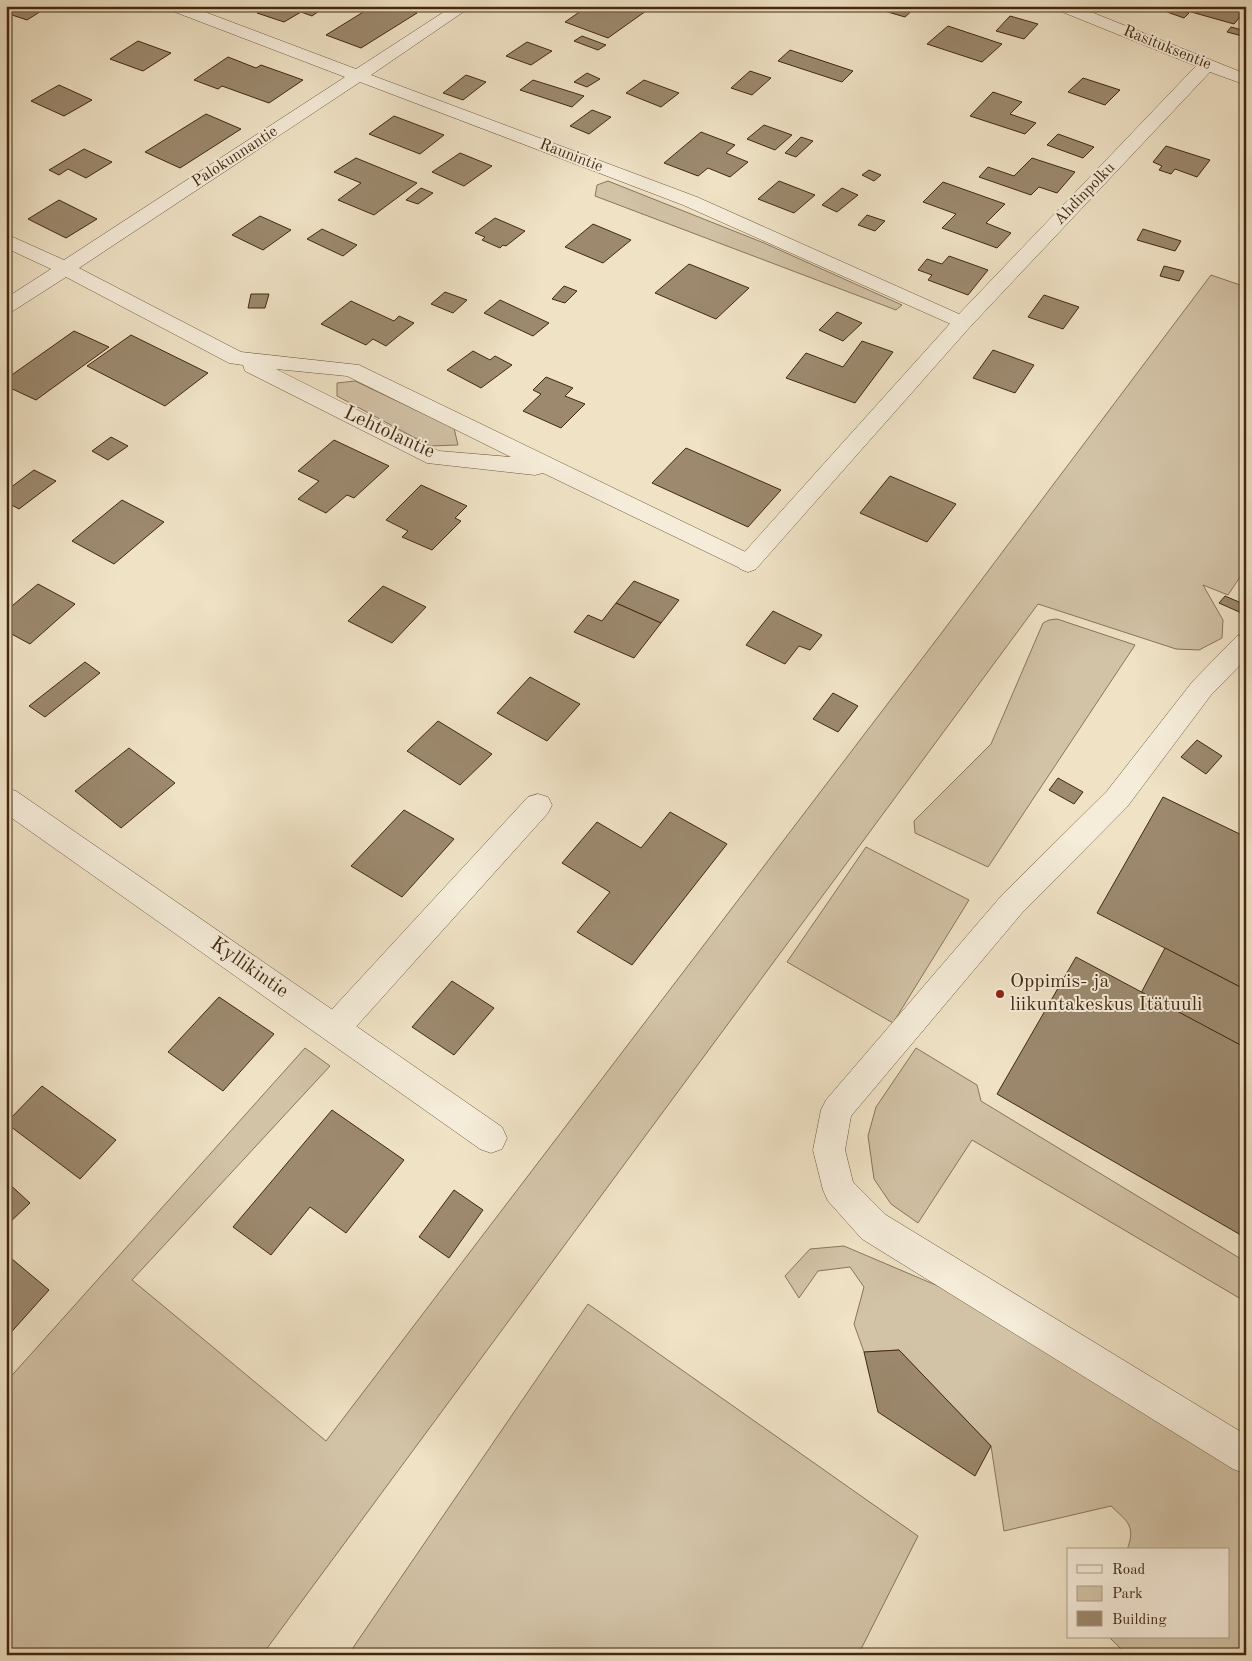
<svg xmlns="http://www.w3.org/2000/svg" width="1252" height="1661" viewBox="0 0 1252 1661" font-family="'Old Standard TT',serif">
<style>
.green{fill:#d2c2a6;stroke:#8a755a}
.building{fill:#9c896e;stroke:#43280f}
.lines{fill:none;stroke-linecap:round;stroke-linejoin:round}
.service-casing{stroke:#6e563c;stroke-width:1}
.minor-casing{stroke:#6e563c;stroke-width:1}
.service{fill:#f5ecd9;fill-rule:evenodd}
.minor{fill:#f5ecd9;fill-rule:evenodd}
.poi-dot{fill:#8f2418;stroke:#f5ecd9;stroke-width:2}
.labels{text-anchor:middle;dominant-baseline:central;stroke-width:4;stroke-linejoin:round;paint-order:stroke}
.far-street-label{font-size:16px;fill:#43280f;stroke:#f5ecd9}
.street-label{font-size:20px;fill:#43280f;stroke:#f5ecd9}
.poi-label{font-size:20px;fill:#43280f;stroke:#f5ecd9;text-anchor:start}
</style>
<rect width="100%" height="100%" fill="#efe2c5"/>
<filter id="stains"><feTurbulence type="fractalNoise" baseFrequency=".004" numOctaves="4"/><feColorMatrix values="0 0 0 0 .2 0 0 0 0 .09 0 0 0 0 .02 0 0 0 .5 -.17"/></filter>
<radialGradient id="worn" r=".72"><stop offset=".6" stop-color="#630" stop-opacity="0"/><stop offset="1" stop-color="#630" stop-opacity=".3"/></radialGradient>
<g class="green">
<path d="M608 181 764 243 902 305 896 310 595 196 597 185Z"/>
<path d="M1211 275 1246 287V568L1228 595 1203 585 1223 620 1222 638 1199 650 1176 649 1038 604 262 1655H6V1382L305 1048 330 1066 132 1280 326 1441 940 635Z"/>
<path d="M355 381 454 428 458 445 430 446 337 396V383Z"/>
<path d="M1057 619 1135 645 988 867 915 833 914 821 991 744 1043 623 1049 620Z"/>
<path d="M866 847 969 900 893 1023 787 962Z"/>
<path d="M916 1048 977 1085 981 1101 1246 1262V1302L972 1140 918 1223 891 1204 874 1179 868 1136 876 1107Z"/>
<path d="M844 1246 971 1300 1246 1475V1655H1127L1109 1637H1228V1550H1127C1136 1526 1128 1522 1111 1506L1004 1531 991 1446 899 1350 864 1352 854 1324 864 1287 850 1267 818 1271 799 1298 785 1276 810 1249Z"/>
<path d="M588 1304 918 1536 858 1655H348Z"/>
</g>
<g class="building">
<path d="M6 6H49L27 20 6 13Z"/>
<path d="M268 6H326L312 16 301 12 284 22 257 13Z"/>
<path d="M373 6H399L417 13 361 48 326 35Z"/>
<path d="M588 6H653L608 38 565 22Z"/>
<path d="M876 6H917L905 17 874 8Z"/>
<path d="M1170 6H1246V10L1234 24Z"/>
<path d="M1172 8 1189 13 1184 18 1167 12Z"/>
<path d="M1010 16 1038 24 1024 39 996 31Z"/>
<path d="M948 26 1002 44 982 62 927 44Z"/>
<path d="M1231 27 1246 31V37L1227 32Z"/>
<path d="M582 36 606 45 598 50 574 41Z"/>
<path d="M138 41 171 53 143 71 110 59Z"/>
<path d="M527 42 552 51 531 65 506 56Z"/>
<path d="M790 50 853 71 842 82 778 61Z"/>
<path d="M228 57 256 68 261 65 303 80 269 103 222 86 218 89 194 80Z"/>
<path d="M750 71 771 78 752 95 731 88Z"/>
<path d="M587 73 600 79 587 87 574 82Z"/>
<path d="M466 75 486 82 463 100 443 93Z"/>
<path d="M1083 78 1120 90 1105 105 1068 92Z"/>
<path d="M533 80 584 96 572 107 520 90Z"/>
<path d="M644 80 679 93 661 107 626 93Z"/>
<path d="M59 85 92 100 64 116 31 101Z"/>
<path d="M993 92 1022 102 1010 114 1036 123 1025 134 970 116Z"/>
<path d="M592 110 611 117 589 134 570 126Z"/>
<path d="M206 114 241 129 180 168 145 152Z"/>
<path d="M394 116 444 135 420 154 369 134Z"/>
<path d="M764 125 792 135 775 150 747 139Z"/>
<path d="M701 132 735 145 726 153 748 162 730 177 708 168 698 176 664 163Z"/>
<path d="M1058 134 1094 147 1083 158 1047 145Z"/>
<path d="M801 137 813 141 796 157 785 153Z"/>
<path d="M1166 146 1210 160 1197 177 1175 169 1171 174 1159 170 1162 166 1153 162Z"/>
<path d="M84 149 112 162 86 178 68 169 59 175 49 170Z"/>
<path d="M460 153 492 166 464 186 432 172Z"/>
<path d="M356 158 417 183 374 215 338 200 361 183 334 172Z"/>
<path d="M1032 158 1075 172 1057 193 1039 187 1031 195 979 177 988 167 1014 176Z"/>
<path d="M869 170 881 175 874 181 862 175Z"/>
<path d="M779 181 815 195 794 213 758 199Z"/>
<path d="M943 182 1005 204 986 223 1011 233 997 248 942 228 956 214 923 202Z"/>
<path d="M421 188 433 193 418 204 406 200Z"/>
<path d="M842 188 858 195 837 212 822 205Z"/>
<path d="M59 200 97 219 66 238 28 219Z"/>
<path d="M867 215 885 221 875 231 858 225Z"/>
<path d="M260 216 291 230 263 250 232 235Z"/>
<path d="M495 218 525 231 506 246 503 245 500 248 482 240 485 237 475 233Z"/>
<path d="M593 224 631 240 603 263 565 247Z"/>
<path d="M322 229 357 245 343 256 307 239Z"/>
<path d="M1143 229 1181 241 1175 251 1137 240Z"/>
<path d="M949 256 988 270 968 295 928 280 932 275 918 270 927 259 942 264Z"/>
<path d="M689 264 749 288 716 319 655 293Z"/>
<path d="M1164 266 1184 271 1179 281 1160 276Z"/>
<path d="M564 286 577 291 565 303 552 299Z"/>
<path d="M445 292 467 300 453 313 431 304Z"/>
<path d="M251 294H269L265 308H248Z"/>
<path d="M1044 295 1079 307 1063 329 1028 317Z"/>
<path d="M500 300 549 323 533 336 484 313Z"/>
<path d="M351 301 394 321 399 316 414 323 386 346 373 339 366 345 321 324Z"/>
<path d="M837 312 862 323 843 341 819 330Z"/>
<path d="M74 331 109 347 36 400 6 386V379Z"/>
<path d="M131 335 208 373 165 406 87 366Z"/>
<path d="M862 341 893 352 855 403 786 378 806 353 843 367Z"/>
<path d="M993 350 1034 365 1015 393 973 378Z"/>
<path d="M473 351 490 360 495 356 512 365 481 388 447 370Z"/>
<path d="M546 377 573 388 565 396 585 404 561 428 523 411 541 394 533 390Z"/>
<path d="M111 437 128 446 108 460 92 451Z"/>
<path d="M334 440 389 466 354 498 347 495 326 513 298 499 319 481 298 471Z"/>
<path d="M686 448 781 490 748 527 652 483Z"/>
<path d="M34 470 56 481 19 509 6 502V491Z"/>
<path d="M890 476 956 504 927 542 860 513Z"/>
<path d="M421 485 467 506 455 518 461 521 432 550 402 537 408 531 386 520Z"/>
<path d="M122 500 164 522 114 564 72 541Z"/>
<path d="M634 581 679 600 661 623 616 603Z"/>
<path d="M38 584 75 604 30 644 6 631V611Z"/>
<path d="M383 586 426 607 392 643 348 621Z"/>
<path d="M1225 596 1246 605V615L1219 603Z"/>
<path d="M616 603 661 623 634 658 574 632 588 615 602 621Z"/>
<path d="M773 611 822 635 810 650 799 646 785 664 746 645Z"/>
<path d="M85 662 100 673 45 717 29 706Z"/>
<path d="M530 677 580 704 547 741 497 713Z"/>
<path d="M833 693 858 706 838 732 813 719Z"/>
<path d="M438 721 492 754 460 785 407 751Z"/>
<path d="M1197 740 1222 756 1206 774 1181 757Z"/>
<path d="M129 748 175 783 121 828 75 791Z"/>
<path d="M1058 778 1083 792 1074 804 1049 790Z"/>
<path d="M1163 797 1246 837V990L1097 913Z"/>
<path d="M404 810 454 839 402 897 351 866Z"/>
<path d="M670 812 727 844 632 965 577 932 610 892 562 863 597 822 641 848Z"/>
<path d="M1165 948 1246 990V1048L1141 993Z"/>
<path d="M1076 957 1246 1048V1238L997 1094Z"/>
<path d="M452 981 494 1008 454 1055 412 1027Z"/>
<path d="M219 997 274 1034 223 1091 168 1052Z"/>
<path d="M42 1086 116 1140 80 1179 6 1123Z"/>
<path d="M332 1110 404 1160 346 1233 310 1207 271 1255 233 1227Z"/>
<path d="M6 1181 30 1203 7 1225 6 1224Z"/>
<path d="M454 1190 483 1210 449 1258 419 1237Z"/>
<path d="M12 1259 49 1290 6 1338V1265Z"/>
<path d="M899 1350 991 1446 975 1476 878 1412 864 1352Z"/>
</g>
<g class="lines">
<defs>
<g id="service">
<path d="M962 317 969 318 972 323 969 328 756 569 748 572 740 569 736 563 740 557 955 318Z"/>
<path d="M1246 634V659L1211 695 1127 807 1022 913 851 1116 845 1150 853 1182 886 1215 1246 1435V1474L1233 1469 862 1239 828 1201 823 1190 813 1150 821 1110 826 1100 1002 895 1107 791 1193 681 1237 636Z"/>
<path d="M538 794 548 797 552 805 548 813 346 1038 335 1042 324 1038 320 1028 324 1018 528 797Z"/>
</g>
<g id="minor">
<path d="M165 6H189L356 69 453 6H472L371 75 697 197 959 314 1196 66 1055 9 1053 6H1076L1246 74V85L1210 72 969 328 962 329 683 205 360 82 79 268 241 352 359 365 756 557 760 563 756 569 748 572 543 473 535 475 427 463 245 371 243 365 229 363 66 277 13 311 6 313V298L51 269 6 248V234L64 260 345 77 167 9ZM276 369 347 376 511 457 439 451Z"/>
<path d="M6 788 16 791 502 1127 507 1138 502 1149 491 1153 480 1149 6 814Z"/>
</g>
</defs>
<use href="#service" class="service-casing"/>
<use href="#minor" class="minor-casing"/>
<use href="#service" class="service"/>
<use href="#minor" class="minor"/>
</g>
<circle class="poi-dot" cx="1000" cy="994" r="5"/>
<g class="labels">
<g class="far-street-label">
<text transform="translate(1167 48) rotate(22)">Rasituksentie</text>
<text transform="translate(571 156) rotate(21)">Raunintie</text>
<text transform="translate(235 157) rotate(-33)">Palokunnantie</text>
<text transform="translate(1085 194) rotate(-46)">Ahdinpolku</text>
</g>
<g class="street-label">
<text transform="translate(389 433) rotate(25)">Lehtolantie</text>
<text transform="translate(249 968) rotate(35)">Kyllikintie</text>
</g>
<g class="poi-label">
<text x="1010" y="982">Oppimis- ja<tspan x="1010" dy="23">liikuntakeskus Itätuuli</tspan></text>
</g>
</g>
<rect width="1252" height="1661" fill="none" stroke="#efe2c5" stroke-width="25"/>
<rect x="8" y="8" width="1237" height="1646" fill="none" stroke="#43280f" stroke-width="2.5"/>
<rect x="12" y="12" width="1227" height="1636" fill="none" stroke="#43280f"/>
<rect x="1067" y="1548" width="162" height="90" fill="#f5ecd9" stroke="#ae9e88"/>
<rect x="1077" y="1565" width="25" height="8" fill="#f5ecd9" stroke="#ae9e88"/>
<text x="1112" y="1574" font-size="15" fill="#43280f">Road</text>
<rect x="1077" y="1586" width="25" height="15" fill="#d2c2a6" stroke="#ae9e88"/>
<text x="1112" y="1598" font-size="15" fill="#43280f">Park</text>
<rect x="1077" y="1611" width="25" height="15" fill="#9c896e" stroke="#ae9e88"/>
<text x="1112" y="1624" font-size="15" fill="#43280f">Building</text>
<rect width="100%" height="100%" filter="url(#stains)"/>
<rect width="100%" height="100%" fill="url(#worn)"/>
</svg>
